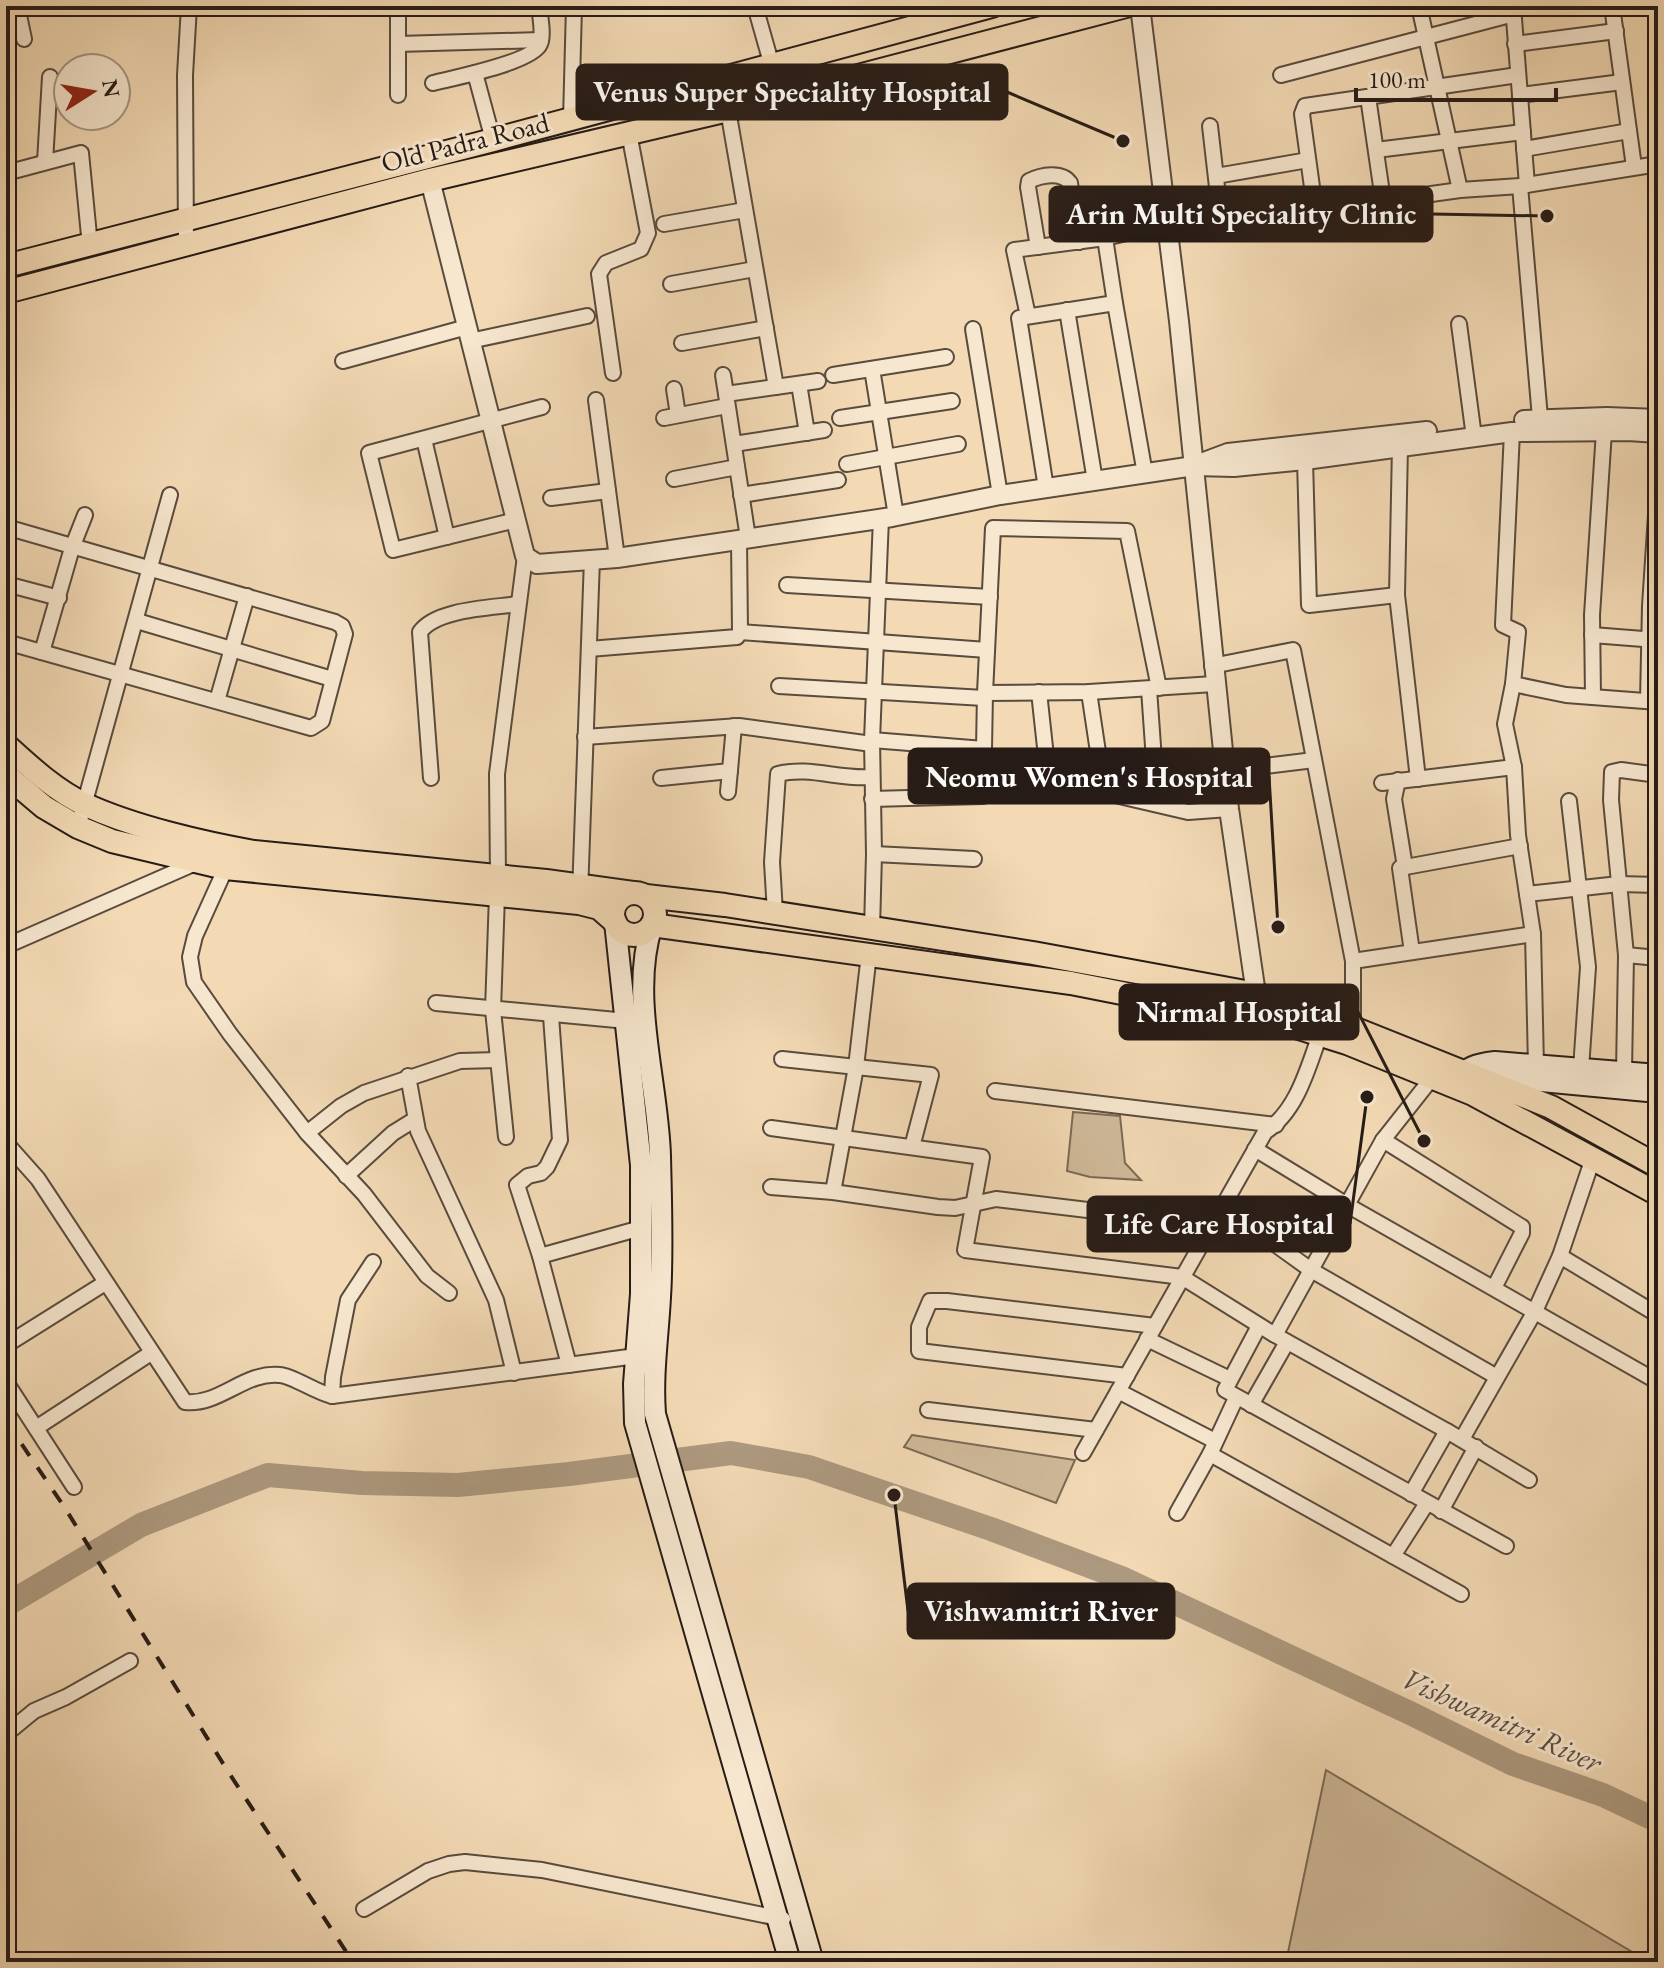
<svg xmlns="http://www.w3.org/2000/svg" width="1664" height="1968" viewBox="0 0 1664 1968" font-family="'EB Garamond',serif">
<style>
.park{fill:#d0ba9a;stroke:#7b6a58;stroke-width:2}
.lines{fill:none;stroke-linecap:round;stroke-linejoin:round}
.river{stroke:#ad997f;stroke-width:24}
.minor-casing{stroke:#594b3e;stroke-width:18}
.tertiary-casing{stroke:#594b3e;stroke-width:22}
.secondary-casing{stroke:#261b16;stroke-width:24}
.primary-casing{stroke:#261b16;stroke-width:26}
.minor{stroke:#f7e7cf;stroke-width:14}
.tertiary{stroke:#f7e7cf;stroke-width:18}
.secondary{stroke:#f7e7cf;stroke-width:20}
.primary{stroke:#f3dab5;stroke-width:22}
.rail{stroke:#261b16;stroke-width:4;stroke-dasharray:14 14;stroke-linecap:butt}
.labels{text-anchor:middle;dominant-baseline:central;stroke-width:6;stroke-linejoin:round;paint-order:stroke}
.street-label{font-size:28px;fill:#261b16;stroke:#f7e7cf}
.water-label{font-size:30px;font-style:italic;fill:#5c4d40;stroke:#f7e7cf}
.leader{fill:none;stroke:#261b16;stroke-width:3}
.callout-dot{fill:#261b16;stroke:#f7e7cf;stroke-width:3}
.callout{fill:#261b16;stroke:#261b16;stroke-width:3}
.callout-label{font-size:30px;text-anchor:middle;font-weight:bold;fill:#fff}
</style>
<rect width="100%" height="100%" fill="#f3dab5"/>
<filter id="stains"><feTurbulence type="fractalNoise" baseFrequency=".0025" numOctaves="4"/><feColorMatrix values="0 0 0 0 .2 0 0 0 0 .09 0 0 0 0 .02 0 0 0 .5 -.17"/></filter>
<radialGradient id="worn" r=".72"><stop offset=".6" stop-color="#630" stop-opacity="0"/><stop offset="1" stop-color="#630" stop-opacity=".3"/></radialGradient>
<g class="park">
<path d="M1073 1112 1120 1116 1125 1163 1141 1180 1090 1177 1067 1171Z"/>
<path d="M912 1435 1075 1460 1056 1503 904 1447Z"/>
<path d="M1326 1770 1649 1962H1286Z"/>
</g>
<g class="lines">
<path class="river" d="M6 1605 141 1525 268 1475 362 1483 458 1485 569 1474 731 1453 809 1467 991 1529 1124 1579 1410 1713 1513 1764 1603 1795 1658 1821"/>
<defs>
<g id="minor">
<path d="M17 6 24 39"/>
<path d="M398 6V95"/>
<path d="M755 6 772 66"/>
<path d="M1419 6 1460 190"/>
<path d="M1513 6 1527 185"/>
<path d="M1612 6 1634 167"/>
<path d="M398 44 541 40"/>
<path d="M1515 44 1616 31"/>
<path d="M475 73 493 140"/>
<path d="M1281 75 1514 14"/>
<path d="M433 83C453 78 533 62 540 44 544 34 540 17 539 6"/>
<path d="M1520 95 1622 82"/>
<path d="M1368 97 1383 200"/>
<path d="M728 110 776 387"/>
<path d="M571 120 574 6"/>
<path d="M1210 126 1221 222"/>
<path d="M1524 149 1629 131"/>
<path d="M1376 150 1523 132"/>
<path d="M45 162 50 77"/>
<path d="M6 173 81 153 90 246"/>
<path d="M1216 176 1308 160"/>
<path d="M1520 186 1540 418"/>
<path d="M1315 209 1302 114 1305 106 1518 75"/>
<path d="M664 224 745 210"/>
<path d="M1166 231 1460 190 1520 186 1658 164"/>
<path d="M1105 238 1115 303"/>
<path d="M186 245 185 75 189 6"/>
<path d="M1038 247 1028 187 1029 181C1041 175 1062 171 1070 183L1079 242"/>
<path d="M671 284 755 269"/>
<path d="M1067 310 1095 481"/>
<path d="M1028 316 1014 250 1105 238 1165 224"/>
<path d="M1459 324 1474 437"/>
<path d="M973 329 1000 495"/>
<path d="M470 341 587 316"/>
<path d="M682 343 766 328"/>
<path d="M343 361 467 327"/>
<path d="M872 369 896 516"/>
<path d="M613 373 599 274 606 263 641 249 648 233 629 133"/>
<path d="M723 375 726 394"/>
<path d="M833 375 946 357"/>
<path d="M799 384 807 433"/>
<path d="M674 389 678 415"/>
<path d="M596 400 617 558"/>
<path d="M664 418 727 406"/>
<path d="M840 418 952 401"/>
<path d="M1512 432 1503 625 1518 632 1513 684 1566 695 1658 702"/>
<path d="M424 439 447 537"/>
<path d="M734 444 824 430"/>
<path d="M1400 446 1397 595 1418 779"/>
<path d="M1305 460 1309 605 1397 595"/>
<path d="M847 464 958 444"/>
<path d="M674 479 737 467"/>
<path d="M1046 488 1019 318 1115 303 1145 474"/>
<path d="M741 495 838 480"/>
<path d="M551 498 608 491"/>
<path d="M516 520 393 550 369 453 542 407"/>
<path d="M6 527 335 622 342 626 345 634 322 721 311 728 6 642"/>
<path d="M748 538 726 394 818 381"/>
<path d="M6 584 59 598"/>
<path d="M787 585 990 597"/>
<path d="M137 621 332 679"/>
<path d="M740 632 987 650"/>
<path d="M1592 635 1656 640"/>
<path d="M589 649 737 637 740 632 739 539"/>
<path d="M42 652 72 548 85 515"/>
<path d="M1212 666 1293 650 1353 961V1028"/>
<path d="M1513 684 1505 724 1514 767 1518 835 1533 934 1536 1066"/>
<path d="M779 686 984 698"/>
<path d="M1149 689 1157 803"/>
<path d="M1039 692 1049 784"/>
<path d="M1089 692 1104 792"/>
<path d="M985 693 993 528 1127 531 1159 688"/>
<path d="M1593 697 1592 615 1604 431"/>
<path d="M217 701 247 596"/>
<path d="M1648 701 1650 606 1658 484"/>
<path d="M585 737 739 726 872 744"/>
<path d="M872 740 984 749 985 693 1089 692 1214 684"/>
<path d="M1224 771 1314 760"/>
<path d="M431 778 420 632C436 609 491 608 518 604"/>
<path d="M661 778 730 771"/>
<path d="M1398 780 1394 799 1405 867"/>
<path d="M1382 783 1514 767"/>
<path d="M728 792 734 726"/>
<path d="M982 796 984 749"/>
<path d="M872 799 982 796 1049 784 1072 785 1188 812 1229 809"/>
<path d="M1569 801 1588 967 1581 1069"/>
<path d="M78 827 170 495"/>
<path d="M874 854 974 859"/>
<path d="M228 863 195 936 190 957 194 982 230 1034 307 1133 364 1194 427 1276 449 1293"/>
<path d="M498 877 497 774 525 556"/>
<path d="M580 894 592 559"/>
<path d="M1527 894 1619 884 1658 885"/>
<path d="M497 895 493 1010 506 1137"/>
<path d="M775 913 772 862 778 774C809 766 841 780 872 777"/>
<path d="M872 929 874 854 872 740 881 518"/>
<path d="M6 946 200 861"/>
<path d="M1412 952 1400 868 1520 846"/>
<path d="M1626 955 1611 800 1612 772 1621 770 1658 775"/>
<path d="M1353 961 1533 934"/>
<path d="M436 1003 627 1021"/>
<path d="M551 1016 560 1140 547 1167 541 1173 528 1176 517 1185 540 1256 569 1365"/>
<path d="M782 1059 931 1075 912 1147"/>
<path d="M1624 1072 1626 955 1658 958"/>
<path d="M408 1076 418 1131 496 1300 514 1373"/>
<path d="M995 1091 1276 1125"/>
<path d="M771 1128 982 1157 965 1250 1182 1277 1275 1335 1447 1431 1529 1480"/>
<path d="M307 1133 341 1106 364 1093 460 1061 498 1060"/>
<path d="M1383 1140 1522 1227V1233L1494 1288"/>
<path d="M6 1143 38 1179 185 1402C219 1406 245 1371 280 1375 293 1376 315 1392 332 1396L644 1355"/>
<path d="M1255 1149 1347 1205 1658 1382"/>
<path d="M346 1176 393 1133 414 1120"/>
<path d="M771 1187 833 1192 938 1207 955 1208 996 1199 1212 1225"/>
<path d="M833 1192 856 1067 869 954"/>
<path d="M1222 1206 1311 1270 1497 1377"/>
<path d="M540 1256 641 1228"/>
<path d="M1560 1256 1658 1315"/>
<path d="M1259 1326 1225 1390 1506 1546"/>
<path d="M1275 1335 1383 1140 1432 1078"/>
<path d="M1147 1339 1230 1379"/>
<path d="M6 1345 105 1283"/>
<path d="M1127 1376 919 1351V1327L930 1301H947L1155 1326"/>
<path d="M6 1382 74 1487"/>
<path d="M1118 1391 1215 1441"/>
<path d="M332 1396 333 1377 348 1300 373 1262"/>
<path d="M1251 1405 1287 1342"/>
<path d="M928 1410 1096 1430"/>
<path d="M36 1428 151 1353"/>
<path d="M1462 1439 1535 1311 1560 1256 1593 1158"/>
<path d="M1083 1453 1265 1132C1299 1110 1309 1063 1323 1026"/>
<path d="M1210 1454 1461 1594"/>
<path d="M1411 1494 1447 1431"/>
<path d="M1441 1511 1476 1447"/>
<path d="M1177 1513 1210 1454 1236 1398"/>
<path d="M1393 1556 1427 1503"/>
<path d="M6 1734 34 1711 66 1697 130 1661"/>
<path d="M364 1909 428 1871 449 1864 465 1862 542 1870 783 1919"/>
</g>
<g id="tertiary">
<path d="M1140 6 1179 321 1229 809 1256 994 1255 1004"/>
<path d="M430 180 525 556 537 564 617 558 892 517 1000 495 1194 466 1234 467 1305 460 1512 432 1628 431 1658 433"/>
<path d="M1524 420 1607 417 1658 419"/>
<path d="M1204 462 1228 453 1427 431"/>
</g>
<g id="secondary">
<path d="M615 922 641 1165V1294L634 1384 635 1423 790 1962"/>
<path d="M652 925C629 997 658 1082 660 1156 661 1203 663 1251 660 1297 658 1336 652 1374 655 1414L813 1962"/>
<path d="M1487 1080H1531L1658 1092"/>
<path d="M1455 1082C1465 1067 1478 1064 1495 1062L1658 1075"/>
</g>
<g id="primary">
<path d="M6 266 493 140 992 6"/>
<path d="M6 292 430 180 728 110 1126 6"/>
<path d="M6 745C30 767 56 791 86 805 134 827 203 843 254 852L546 881 633 893"/>
<path d="M6 775 44 807 78 827 112 841 225 868 579 903 599 908 615 922"/>
<circle cx="634" cy="914" r="21"/>
<path d="M646 896 725 905 1033 953 1256 994 1353 1028 1551 1107 1658 1166"/>
<path d="M652 925 1071 983 1213 1011 1264 1017 1347 1043 1473 1094 1658 1194"/>
</g>
</defs>
<use href="#minor" class="minor-casing"/>
<use href="#tertiary" class="tertiary-casing"/>
<use href="#secondary" class="secondary-casing"/>
<use href="#primary" class="primary-casing"/>
<use href="#minor" class="minor"/>
<use href="#tertiary" class="tertiary"/>
<use href="#secondary" class="secondary"/>
<use href="#primary" class="primary"/>
<path class="rail" d="M6 1421 65 1508 227 1770 353 1962"/>
</g>
<g class="labels">
<g class="street-label">
<text transform="translate(465 142) rotate(-14)">Old Padra Road</text>
</g>
<g class="water-label">
<text transform="translate(1502 1720) rotate(24)">Vishwamitri River</text>
</g>
</g>
<path class="leader" d="M1123 141L1007 92M1547 216L1432 214M1278 927L1269 776M1424 1141L1358 1012M1367 1097L1350 1224M894 1495L908 1611"/>
<g class="callout-dot">
<circle cx="1123" cy="141" r="8"/>
<circle cx="1547" cy="216" r="8"/>
<circle cx="1278" cy="927" r="8"/>
<circle cx="1424" cy="1141" r="8"/>
<circle cx="1367" cy="1097" r="8"/>
<circle cx="894" cy="1495" r="8"/>
</g>
<g class="callout">
<rect x="577" y="65" width="430" height="54" rx="8"/>
<rect x="1050" y="187" width="382" height="54" rx="8"/>
<rect x="909" y="749" width="360" height="54" rx="8"/>
<rect x="1120" y="985" width="238" height="54" rx="8"/>
<rect x="1088" y="1197" width="262" height="54" rx="8"/>
<rect x="908" y="1584" width="266" height="54" rx="8"/>
</g>
<g class="callout-label">
<text x="792" y="102">Venus Super Speciality Hospital</text>
<text x="1241" y="224">Arin Multi Speciality Clinic</text>
<text x="1089" y="787">Neomu Women's Hospital</text>
<text x="1239" y="1022">Nirmal Hospital</text>
<text x="1219" y="1234">Life Care Hospital</text>
<text x="1041" y="1621">Vishwamitri River</text>
</g>
<rect width="1664" height="1968" fill="none" stroke="#f3dab5" stroke-width="32"/>
<rect x="8" y="8" width="1648" height="1952" fill="none" stroke="#261b16" stroke-width="4"/>
<rect x="16" y="16" width="1632" height="1936" fill="none" stroke="#261b16" stroke-width="2"/>
<g transform="translate(92 92) rotate(79)"><circle r="38" fill="#f7e7cf" stroke="#a39585" stroke-width="2"/>
<path d="M0-6L14 30L0 20L-14 30Z" fill="#8f2418"/>
<text y="-12" font-size="22" font-weight="bold" text-anchor="middle" fill="#261b16">N</text>
</g>
<path d="M1356 88v12h200v-12" fill="none" stroke="#261b16" stroke-width="4"/>
<text x="1368" y="88" font-size="24" fill="#261b16" stroke="#f7e7cf" stroke-width="6" paint-order="stroke">100 m</text>
<rect width="100%" height="100%" filter="url(#stains)"/>
<rect width="100%" height="100%" fill="url(#worn)"/>
</svg>
